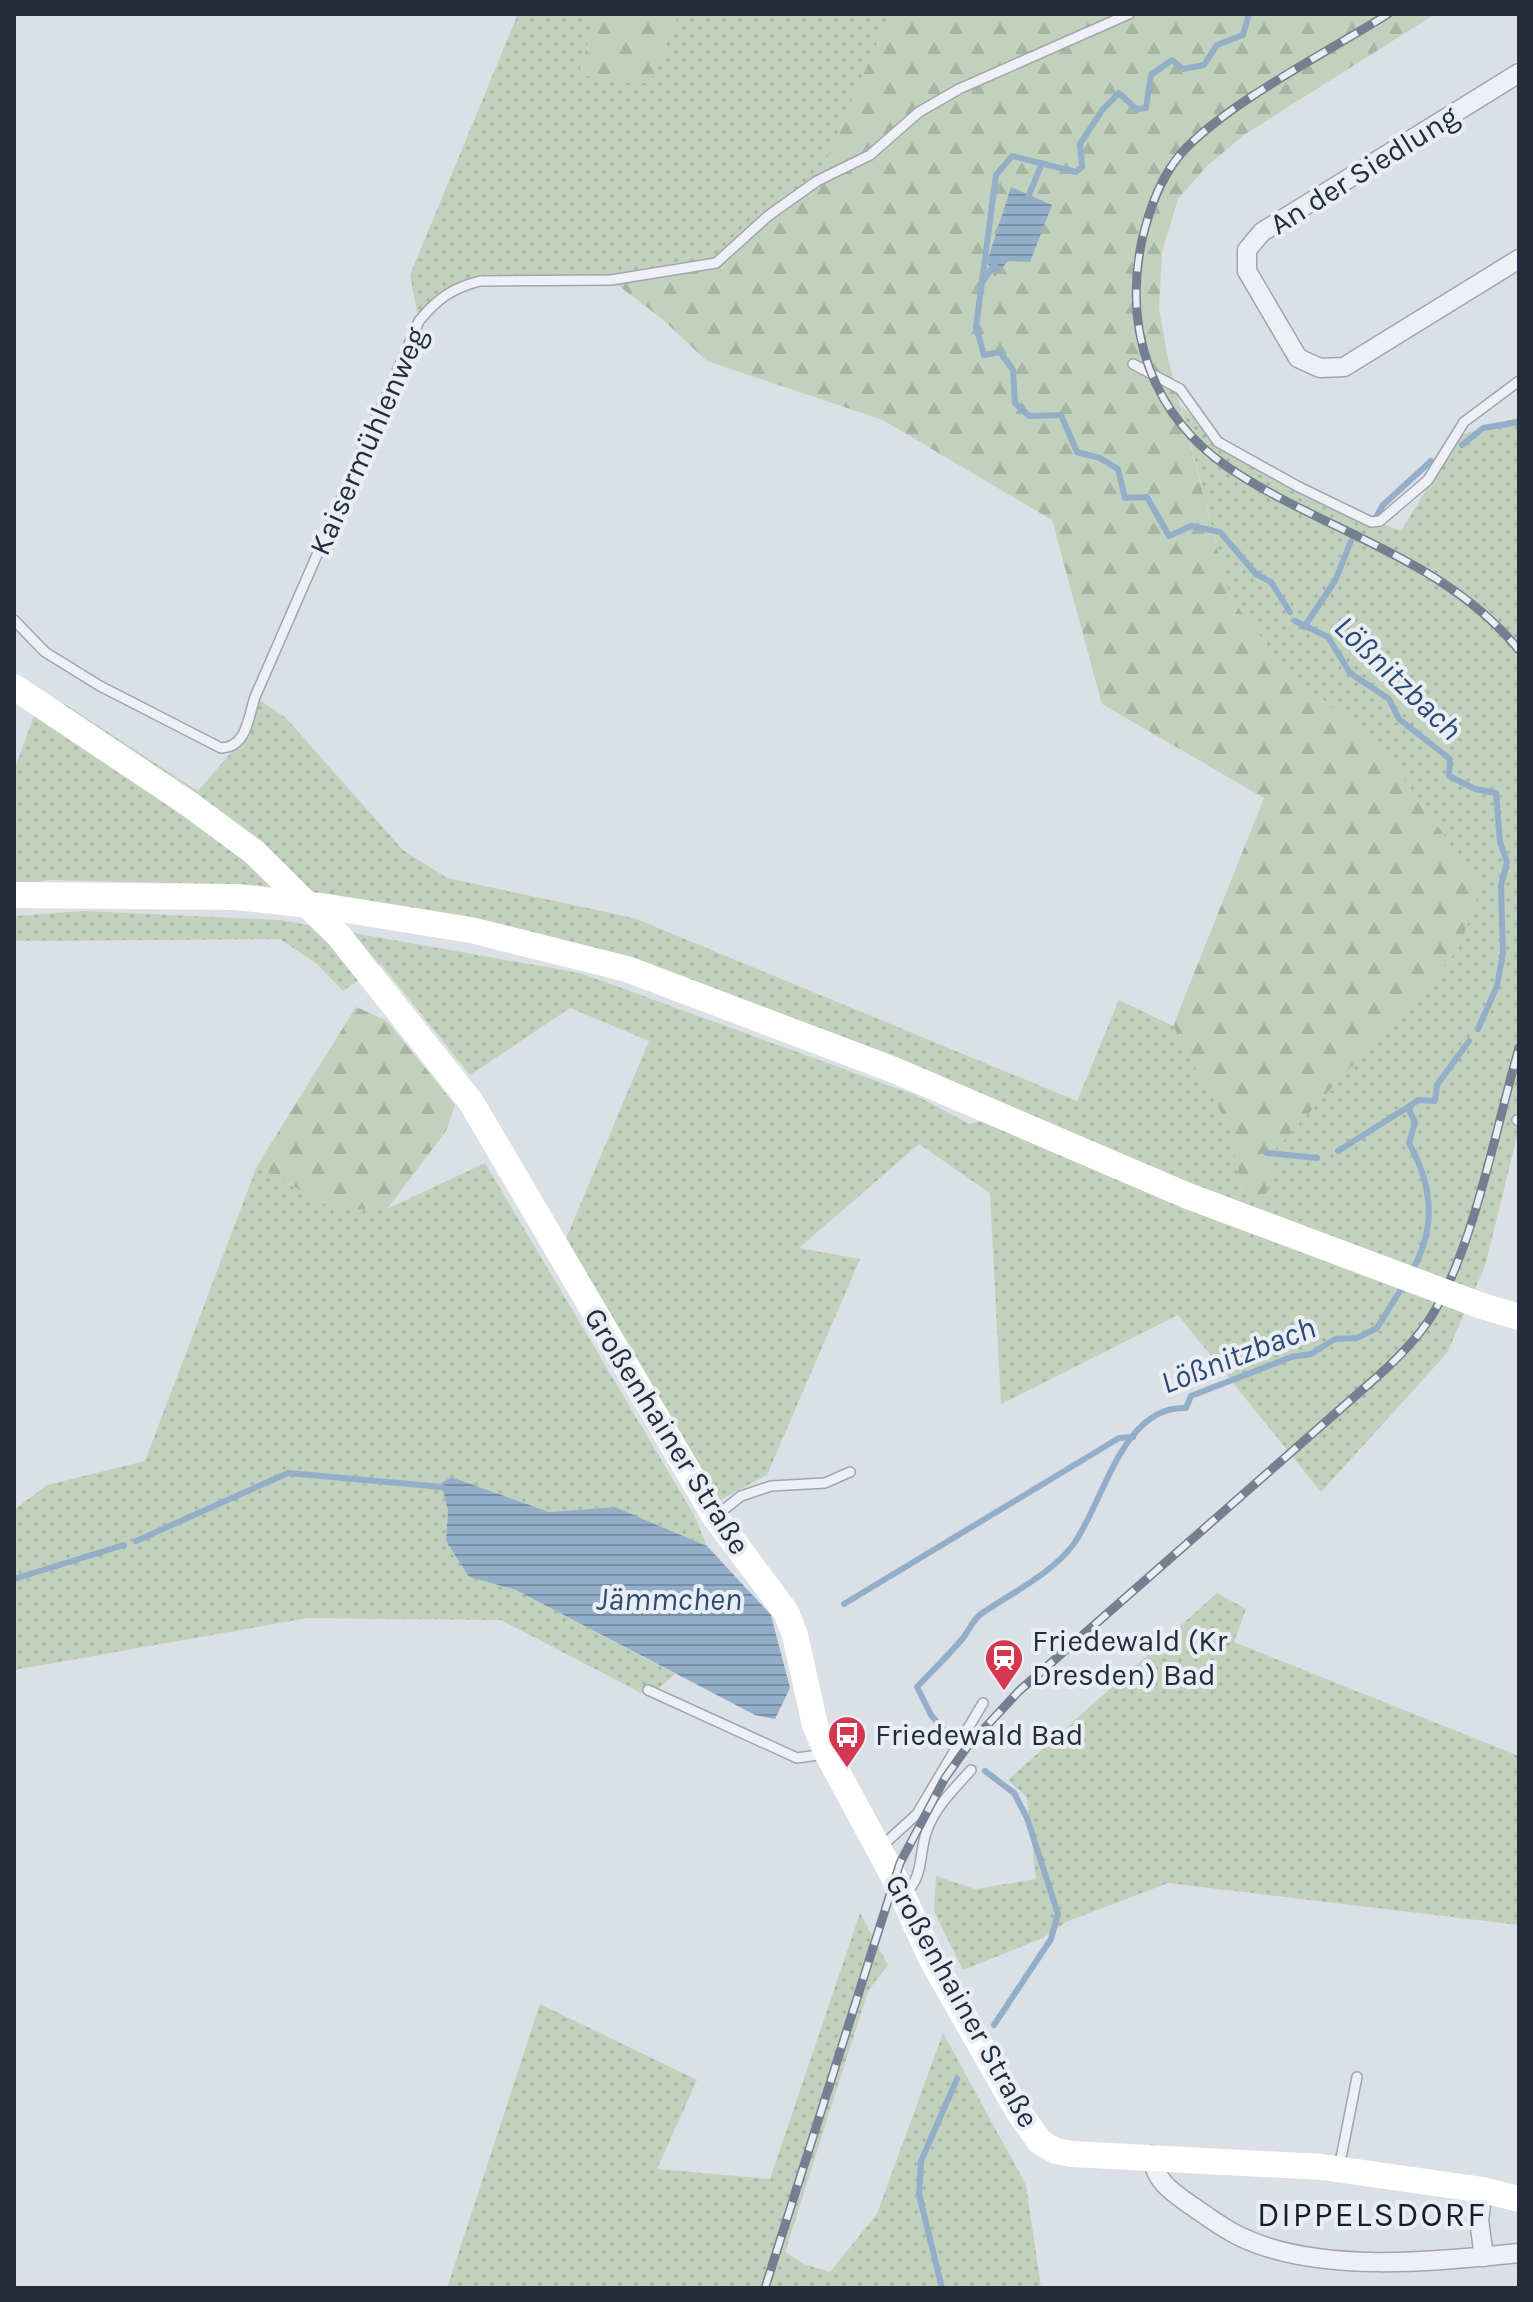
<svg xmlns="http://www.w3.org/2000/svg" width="1533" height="2302" viewBox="0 0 1533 2302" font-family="Karla,sans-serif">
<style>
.grass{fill:url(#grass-dots)}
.forest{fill:url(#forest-firs)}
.water{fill:url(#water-rules)}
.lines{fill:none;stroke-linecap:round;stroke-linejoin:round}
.stream{stroke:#93aec9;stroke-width:6}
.lane-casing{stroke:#a0a6b0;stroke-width:12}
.street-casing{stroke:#a0a6b0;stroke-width:21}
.lane{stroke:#eef0f5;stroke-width:9}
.street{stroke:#eef0f5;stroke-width:18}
.secondary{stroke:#fff;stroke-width:26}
.rail-casing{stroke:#747f91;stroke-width:9}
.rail{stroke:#eaeef4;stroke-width:6;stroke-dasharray:18;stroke-linecap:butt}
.secondary-bridge{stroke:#fff;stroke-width:26}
.labels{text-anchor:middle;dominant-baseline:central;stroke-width:8;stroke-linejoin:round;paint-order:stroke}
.street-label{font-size:30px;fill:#242d3d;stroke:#eaeef4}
.poi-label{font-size:30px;fill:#242d3d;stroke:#eaeef4;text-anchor:start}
.water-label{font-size:32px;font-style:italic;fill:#2d4c73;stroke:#eaeef4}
.quarter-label{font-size:34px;letter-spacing:2px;fill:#171f2d;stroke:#eaeef4}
</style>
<defs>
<pattern id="grass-dots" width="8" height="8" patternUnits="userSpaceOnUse" patternTransform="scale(2)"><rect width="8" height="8" fill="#c1d1bc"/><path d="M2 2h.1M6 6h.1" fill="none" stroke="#a6b4a2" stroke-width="1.8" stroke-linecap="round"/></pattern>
<pattern id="forest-firs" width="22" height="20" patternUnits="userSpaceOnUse" patternTransform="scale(2)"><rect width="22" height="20" fill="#c1d1bc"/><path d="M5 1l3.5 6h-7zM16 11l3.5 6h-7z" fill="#a6b4a2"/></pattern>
<pattern id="water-rules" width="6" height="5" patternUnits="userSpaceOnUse" patternTransform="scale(2)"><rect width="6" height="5" fill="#93aec9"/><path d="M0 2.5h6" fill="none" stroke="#788ea4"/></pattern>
</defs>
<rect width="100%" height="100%" fill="#dbdfe6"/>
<g class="grass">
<path d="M518 14H596L579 74 650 82 679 14H890L817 181 716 263 611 280 460 286 419 321 410 275Z"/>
<path d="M1181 406 1229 449 1344 509 1401 531 1460 435 1519 417V1128L1485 1266 1447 1353 1321 1492 1178 1315 1001 1404 990 1193 919 1144 799 1248 860 1259 767 1475 720 1500 565 1241 649 1041 570 1008 470 1075 381 964 343 991 317 964 280 939 14 941V916L84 911 280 920 580 973 915 1095 969 1124 1019 1113 481 923 258 885 50 880 14 885V771L34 716 65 704 198 791 241 741 255 697 286 718 403 850 447 878 634 918 1077 1101 1119 1000 1173 1026 1231 1131 1242 1193 1273 1151 1458 950 1382 747 1288 672 1230 597Z"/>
<path d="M485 1163 694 1515 707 1546 615 1507 549 1512 451 1477 441 1483 448 1511 446 1541 469 1577 516 1590 675 1674 649 1697 501 1620 308 1618 14 1670V1510L47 1485 145 1461 257 1166 336 1210 387 1209Z"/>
<path d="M1217 1593 1246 1609 1234 1642 1519 1756V1925L1168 1883 1066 1922 1043 1938 963 1970 934 1911 936 1876 975 1889 1036 1879 1027 1797 1008 1780Z"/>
<path d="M860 1913 888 1965 868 1991 785 2252 804 2264 830 2272 877 2214 943 2033 1026 2185 1041 2288H447L540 2004 697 2080 657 2169 770 2179Z"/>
</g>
<g class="forest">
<path d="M596 14H679L650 83H618L579 74Z"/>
<path d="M890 14H1435L1244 135 1207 166 1178 199 1162 252 1159 309 1168 359 1230 597 1288 672 1382 747 1481 888 1458 950 1274 1151 1265 1203 1242 1193 1231 1131 1173 1026 1264 798 1102 704 1052 520 883 420 707 361 661 318 611 280 716 263 817 181Z"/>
<path d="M356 1007 387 1021 455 1105 446 1131 387 1209 336 1210 257 1166Z"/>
</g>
<g class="water">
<path d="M1011 187 1052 205 1030 262 1008 261 995 276 987 262Z"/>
<path d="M451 1477 549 1512 615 1507 707 1546 771 1615 790 1688 775 1719 755 1715 516 1590 469 1577 446 1541 448 1511 441 1483Z"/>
</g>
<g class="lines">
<g class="stream">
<path d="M1249 14 1243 35 1217 45 1204 65 1183 69 1172 60 1151 75 1146 108 1136 109 1119 93 1103 109 1080 144 1082 167 1076 172 1012 156 996 175 976 327 984 355 1000 352 1013 370 1015 403 1029 416 1061 415 1077 452 1100 458 1118 469 1125 498 1147 497 1169 536 1191 526 1220 532 1256 574 1271 582 1290 612"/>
<path d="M1027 200 1042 163"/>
<path d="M981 284 995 264"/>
<path d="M1462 445 1483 428 1519 422"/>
<path d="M1376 517 1383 505 1431 461"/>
<path d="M1295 621 1328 637 1350 673 1389 699 1399 719 1450 759 1449 776 1475 789 1496 793 1500 842 1507 862 1501 886 1503 953 1497 986 1478 1029"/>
<path d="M1304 627 1335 581 1351 541"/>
<path d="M1338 1151 1408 1107"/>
<path d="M1267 1153 1317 1158"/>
<path d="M1411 1272C1437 1229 1433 1186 1409 1143L1415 1123 1408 1107 1418 1100 1435 1101 1437 1085 1469 1041"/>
<path d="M136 1541 288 1473 442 1487 448 1491"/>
<path d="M14 1579 124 1545"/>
<path d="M844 1604 1119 1438 1133 1437"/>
<path d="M951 1738 931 1715 917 1687C932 1671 949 1655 963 1638 969 1630 973 1620 981 1614 1011 1593 1050 1575 1073 1545 1104 1502 1122 1405 1186 1408L1191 1396 1291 1357 1311 1354 1335 1339 1357 1338 1377 1328 1403 1286"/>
<path d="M985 1771 1014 1793 1027 1818 1058 1914 1051 1939 994 2025"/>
<path d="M942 2288 919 2194 921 2161 957 2079"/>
</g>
<defs>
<g id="lane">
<path d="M1133 364 1180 389 1218 442 1297 486 1371 522 1380 521 1428 480 1464 422 1519 381"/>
<path d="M14 620 45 652 100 686 221 748C247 747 248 718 255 697L419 321C437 299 452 288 480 281L611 280 716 263 768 216 817 181 870 155 919 112 959 89 1129 14"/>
<path d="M1517 1120 1519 1121"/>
<path d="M717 1515 741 1496 771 1486 825 1483 850 1472"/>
<path d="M648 1690 797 1758 825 1754"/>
<path d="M881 1847 917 1814 983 1703"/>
<path d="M905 1893C924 1878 919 1851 927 1830 936 1806 954 1789 971 1770"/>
<path d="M1339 2168 1357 2077"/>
</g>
<g id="street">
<path d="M1519 73 1262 232 1247 250V271L1298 358 1320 368 1344 367 1519 259"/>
<path d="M1152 2155C1154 2181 1172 2192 1192 2206 1207 2216 1222 2228 1239 2236 1316 2274 1435 2262 1519 2253"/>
<path d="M1483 2190 1479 2220 1484 2257"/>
</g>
</defs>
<use href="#lane" class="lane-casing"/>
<use href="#street" class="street-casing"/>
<use href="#lane" class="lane"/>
<use href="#street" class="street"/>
<g class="secondary">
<path d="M14 687 189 804 254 852"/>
<path d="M14 895 236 897 328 907 471 930 627 969 894 1070 1188 1196"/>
<path d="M339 936 471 1102 715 1517 786 1612 795 1635 815 1725 827 1753 895 1879 932 1960 1018 2111 1040 2142 1056 2151 1072 2154 1322 2167 1483 2190 1519 2199"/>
<path d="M1482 1306 1519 1317"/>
</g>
<defs>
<g id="rail">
<path d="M1388 14C1326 53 1236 98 1186 148 1162 173 1150 206 1142 240 1123 329 1151 415 1229 468 1325 532 1443 557 1519 650"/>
<path d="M765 2288 900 1863 945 1778 967 1747 1019 1691 1378 1376C1399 1357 1420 1336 1434 1312 1475 1242 1496 1127 1519 1048"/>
</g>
</defs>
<use href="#rail" class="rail-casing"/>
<use href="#rail" class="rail"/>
<g class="secondary-bridge">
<path d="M254 852 339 936"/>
<path d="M1188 1196 1482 1306"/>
</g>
</g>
<defs>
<symbol id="station-pin" viewBox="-11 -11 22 30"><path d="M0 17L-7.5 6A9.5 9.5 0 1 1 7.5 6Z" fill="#d4374f" stroke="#eaeef4"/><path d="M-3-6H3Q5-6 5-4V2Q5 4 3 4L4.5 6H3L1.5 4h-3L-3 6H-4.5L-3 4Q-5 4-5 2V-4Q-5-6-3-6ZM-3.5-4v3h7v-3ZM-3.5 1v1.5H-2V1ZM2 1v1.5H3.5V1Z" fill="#fff"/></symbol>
<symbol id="bus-pin" viewBox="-11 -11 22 30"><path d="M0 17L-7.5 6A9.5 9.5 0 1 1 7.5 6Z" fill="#d4374f" stroke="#eaeef4"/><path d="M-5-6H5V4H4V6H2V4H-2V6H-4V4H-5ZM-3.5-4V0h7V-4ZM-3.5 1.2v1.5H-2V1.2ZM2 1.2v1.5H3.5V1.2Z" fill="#fff"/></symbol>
</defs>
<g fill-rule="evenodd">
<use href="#station-pin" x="982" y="1636" width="44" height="60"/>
<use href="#bus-pin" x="825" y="1713" width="44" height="60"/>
</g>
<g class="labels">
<g class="street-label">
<text transform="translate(1364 170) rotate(-32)">An der Siedlung</text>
<text transform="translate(368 441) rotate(-66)">Kaisermühlenweg</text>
<text transform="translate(667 1431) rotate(58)">Großenhainer Straße</text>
<text transform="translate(962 2001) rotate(61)">Großenhainer Straße</text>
</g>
<g class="poi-label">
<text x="1032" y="1641">Friedewald (Kr<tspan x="1032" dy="34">Dresden) Bad</tspan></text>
<text x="875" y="1735">Friedewald Bad</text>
</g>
<g class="water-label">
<text transform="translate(1398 678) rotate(44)">Lößnitzbach</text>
<text transform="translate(1238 1355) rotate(-21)">Lößnitzbach</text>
<text x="669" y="1599">Jämmchen</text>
</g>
<g class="quarter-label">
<text x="1372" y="2215">DIPPELSDORF</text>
</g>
</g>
<rect width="1533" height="2302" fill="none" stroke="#242d3d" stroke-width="32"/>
</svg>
